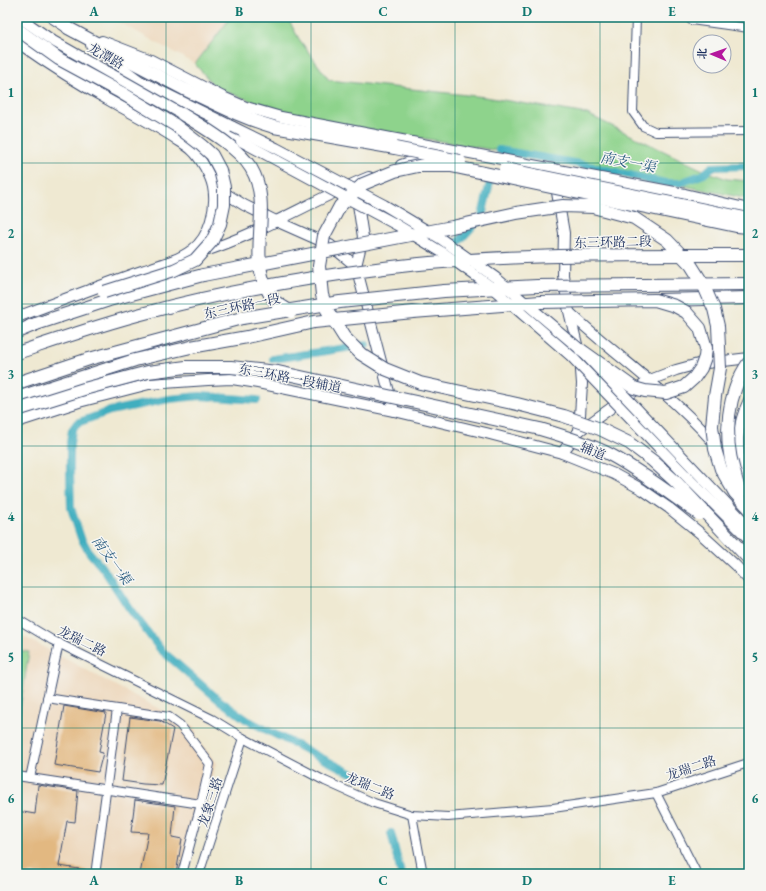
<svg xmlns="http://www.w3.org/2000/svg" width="766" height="891" viewBox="0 0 766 891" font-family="'EB Garamond','Noto Serif SC',serif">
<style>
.built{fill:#edd7bb}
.green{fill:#8ed38c;stroke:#548175}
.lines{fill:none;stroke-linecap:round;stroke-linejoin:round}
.canal{stroke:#41aebf;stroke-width:8}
.building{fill:#e2b881}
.minor-casing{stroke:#3b4b6f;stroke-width:10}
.major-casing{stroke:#3b4b6f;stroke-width:12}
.highway-casing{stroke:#3b4b6f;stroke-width:14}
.minor{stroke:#fff;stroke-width:8}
.major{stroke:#fff;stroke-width:10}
.highway{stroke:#fff;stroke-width:12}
.major-bridge-casing{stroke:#3b4b6f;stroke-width:12;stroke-linecap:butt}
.highway-bridge-casing{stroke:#3b4b6f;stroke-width:14;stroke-linecap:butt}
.major-bridge{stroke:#fff;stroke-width:10}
.highway-bridge{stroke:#fff;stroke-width:12}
.grid{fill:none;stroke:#0f766e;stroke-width:1;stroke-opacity:0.55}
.labels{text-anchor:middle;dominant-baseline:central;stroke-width:3;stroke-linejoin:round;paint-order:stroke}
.street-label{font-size:13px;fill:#1b2f5e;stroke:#f6f6f2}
.water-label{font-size:14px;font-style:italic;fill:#285b80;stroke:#f6f6f2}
.neatline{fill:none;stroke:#0f766e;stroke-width:1.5}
.grid-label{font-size:13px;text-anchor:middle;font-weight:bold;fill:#0f766e}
</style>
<rect width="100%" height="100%" fill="#f6f6f2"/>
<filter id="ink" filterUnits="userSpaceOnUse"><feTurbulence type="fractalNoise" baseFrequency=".025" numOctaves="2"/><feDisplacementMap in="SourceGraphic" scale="8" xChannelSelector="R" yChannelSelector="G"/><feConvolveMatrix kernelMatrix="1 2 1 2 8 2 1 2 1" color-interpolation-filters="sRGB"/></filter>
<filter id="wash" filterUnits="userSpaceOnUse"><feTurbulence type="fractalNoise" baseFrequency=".012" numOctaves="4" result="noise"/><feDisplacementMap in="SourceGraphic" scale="16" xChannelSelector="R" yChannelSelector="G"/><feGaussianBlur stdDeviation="0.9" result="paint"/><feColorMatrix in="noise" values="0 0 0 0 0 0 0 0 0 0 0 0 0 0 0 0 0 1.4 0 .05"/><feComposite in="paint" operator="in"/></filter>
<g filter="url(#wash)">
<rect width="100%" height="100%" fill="#efe9d2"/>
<g class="built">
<path d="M110 17H227L228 21 195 64Z"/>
<path d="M17 633 195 728 197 738 216 763 184 874H17Z"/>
</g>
<g class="green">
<path d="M227 17H287L299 39 329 80 485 97 587 114 703 170 727 179 749 181V199L571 163 355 127 273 109 216 88 195 64 228 21Z"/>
<path d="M17 650 29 652 17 729Z"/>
</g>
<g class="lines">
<g class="canal">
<path d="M499 150 580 164 665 183H680L704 174 712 167 749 166"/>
<path d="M451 250 482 216 490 182"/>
<path d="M273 359 366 345"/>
<path d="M257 400 200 396 169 399 110 411 77 423 72 430 70 443V471L71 508 81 538 89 552 105 571 129 608 161 650 219 700 247 720 359 777"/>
<path d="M391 833 401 874"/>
</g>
</g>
<g id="blocks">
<g class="building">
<path d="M64 706 106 713 99 752 103 753 98 772 54 765Z"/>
<path d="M130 717 160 721 173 729 162 785 143 784 122 781Z"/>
<path d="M38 785 78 791 75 822 67 821 59 866 86 870V874H17V811L35 814Z"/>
<path d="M135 800 175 806 172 837 182 839 176 874H140L148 833 131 832Z"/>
</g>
</g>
</g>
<g filter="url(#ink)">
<use href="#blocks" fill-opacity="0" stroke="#3b4b6f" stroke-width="1"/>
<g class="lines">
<defs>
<g id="minor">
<path d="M636 17 633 112 643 126 656 132 749 131"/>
<path d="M691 20 749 28"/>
<path d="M17 619 52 640 212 719 243 738 325 781 374 803 412 815 448 817 553 808 656 793 748 763"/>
<path d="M47 698 169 717 180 725 210 764 201 804 182 874"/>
<path d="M17 776 201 804"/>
<path d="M30 778 59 643"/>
<path d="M656 793 697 874"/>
<path d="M412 815 423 874"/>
<path d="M96 868 117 709"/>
<path d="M199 874 243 738"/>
</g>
<g id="major">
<path d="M51 17 74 32"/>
<path d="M102 41 151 60 223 97 246 107 281 117 685 194 749 209"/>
<path d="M17 42C48 64 81 85 114 103 135 115 155 125 175 138 180 142 187 145 192 150 200 157 211 176 213 187 217 207 210 237 192 250 176 262 155 266 136 273 97 287 57 302 17 317"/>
<path d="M91 45 140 81 233 127"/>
<path d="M210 126 241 141"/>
<path d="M401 165 431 155"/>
<path d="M555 181 564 233 563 275 568 307 580 357 582 384 579 431"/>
<path d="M220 190 244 205 276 221 330 245 356 266"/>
<path d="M357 198 363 237 356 266 394 411"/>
<path d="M202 252C260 234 312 200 369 177"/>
<path d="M571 314C622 361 680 400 724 455 733 466 742 477 749 490"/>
<path d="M17 422 79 402 149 384 208 380 232 379 258 383 394 411 486 433 562 453 614 474 643 490 669 508 700 533 735 565 749 580"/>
<path d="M562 453 579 431 650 380 676 370 698 364 749 358"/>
<path d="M743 478C737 447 735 429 749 400"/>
</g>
<g id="highway">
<path d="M68 28C107 49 145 69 184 89 214 103 242 118 274 127L395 148"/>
<path d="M658 300 749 298"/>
<path d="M30 326 109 300 203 275"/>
<path d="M17 332 36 324"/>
<path d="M17 383 89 359 242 318"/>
<path d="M17 398 135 360 191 347 247 337"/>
</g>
</defs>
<use href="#minor" class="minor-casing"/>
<use href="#major" class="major-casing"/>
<use href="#highway" class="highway-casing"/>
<use href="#minor" class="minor"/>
<use href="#major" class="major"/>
<use href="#highway" class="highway"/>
<defs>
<g id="major-bridge">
<path d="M19 17 53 41 182 114"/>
<path d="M233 127 276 148 384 205 441 239 496 278 581 350 749 527"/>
<path d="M241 141 397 225 445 254 490 286 571 356 691 481 749 539"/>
</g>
<g id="highway-bridge">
<path d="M17 29 59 59 120 92 175 125 201 145 212 155 220 170 224 187V205L220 224 212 241 195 260 174 270 104 292"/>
<path d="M182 114C203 127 238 147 251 168 276 210 242 261 274 300 278 305 286 308 291 312"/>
<path d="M395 148 460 161"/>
<path d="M505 169 749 219"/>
<path d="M749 227 736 226 451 166H418L395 171 363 184 340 206 324 236 319 266 322 295 327 310 344 337 361 354 385 369 420 383 517 404 564 416 600 429 629 443 653 461 677 483 749 559"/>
<path d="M203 275 452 227 516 213 563 206 593 207 634 218 667 240 691 265 703 284 714 309 718 326 720 368 715 396 712 426 715 449 721 469 735 493 749 508"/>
<path d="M242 318 340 302 444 291 537 286 749 284"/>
<path d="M247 337 314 322 413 312 540 302 655 300 675 306 686 312 700 328 706 348 705 357 701 368 694 378 684 387 666 393 645 391 634 388 581 350"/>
<path d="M17 353C59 339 102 324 145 313 223 292 304 278 384 268 503 253 628 255 749 255"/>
<path d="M17 410 84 389 148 372 186 367H231L278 372 540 429C564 436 587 443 609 454 641 471 670 494 699 514"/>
<path d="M741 492C737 486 736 478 734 471 723 436 727 393 749 362"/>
</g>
</defs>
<use href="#major-bridge" class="major-bridge-casing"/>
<use href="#highway-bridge" class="highway-bridge-casing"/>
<use href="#major-bridge" class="major-bridge"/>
<use href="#highway-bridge" class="highway-bridge"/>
</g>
</g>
<path class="grid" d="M166 17V874M311 17V874M455 17V874M600 17V874M17 163H749M17 304H749M17 446H749M17 587H749M17 728H749"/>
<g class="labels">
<g class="street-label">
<text transform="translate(106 56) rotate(29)">龙潭路</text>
<text transform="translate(613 242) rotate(-1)">东三环路二段</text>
<text transform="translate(242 306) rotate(-12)">东三环路一段</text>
<text transform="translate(290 378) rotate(11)">东三环路一段辅道</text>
<text transform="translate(593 451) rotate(22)">辅道</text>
<text transform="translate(82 641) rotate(26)">龙瑞二路</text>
<text transform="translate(691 768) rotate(-18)">龙瑞二路</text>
<text transform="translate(370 786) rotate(22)">龙瑞二路</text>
<text transform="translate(210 802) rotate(-72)">龙象三路</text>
</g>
<g class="water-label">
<text transform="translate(628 162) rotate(11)">南支一渠</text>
<text transform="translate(112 560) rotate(54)">南支一渠</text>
</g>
</g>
<rect width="766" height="891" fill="none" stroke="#f6f6f2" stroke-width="44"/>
<g transform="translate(712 54) rotate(272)"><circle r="19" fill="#f6f6f2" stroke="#9ea6b7"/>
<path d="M0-3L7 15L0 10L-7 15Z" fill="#b5179e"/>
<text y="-6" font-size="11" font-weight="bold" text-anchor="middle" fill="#1b2f5e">北</text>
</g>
<rect x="22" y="22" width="722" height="847" class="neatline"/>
<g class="grid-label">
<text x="94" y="16">A</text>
<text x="239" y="16">B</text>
<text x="383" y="16">C</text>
<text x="527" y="16">D</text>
<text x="672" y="16">E</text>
<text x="11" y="97">1</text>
<text x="755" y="97">1</text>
<text x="11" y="238">2</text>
<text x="755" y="238">2</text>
<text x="11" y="379">3</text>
<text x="755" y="379">3</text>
<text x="11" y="521">4</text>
<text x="755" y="521">4</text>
<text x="11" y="662">5</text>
<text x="755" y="662">5</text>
<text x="11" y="803">6</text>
<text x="755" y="803">6</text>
<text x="94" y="885">A</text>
<text x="239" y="885">B</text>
<text x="383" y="885">C</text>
<text x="527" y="885">D</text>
<text x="672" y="885">E</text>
</g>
</svg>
